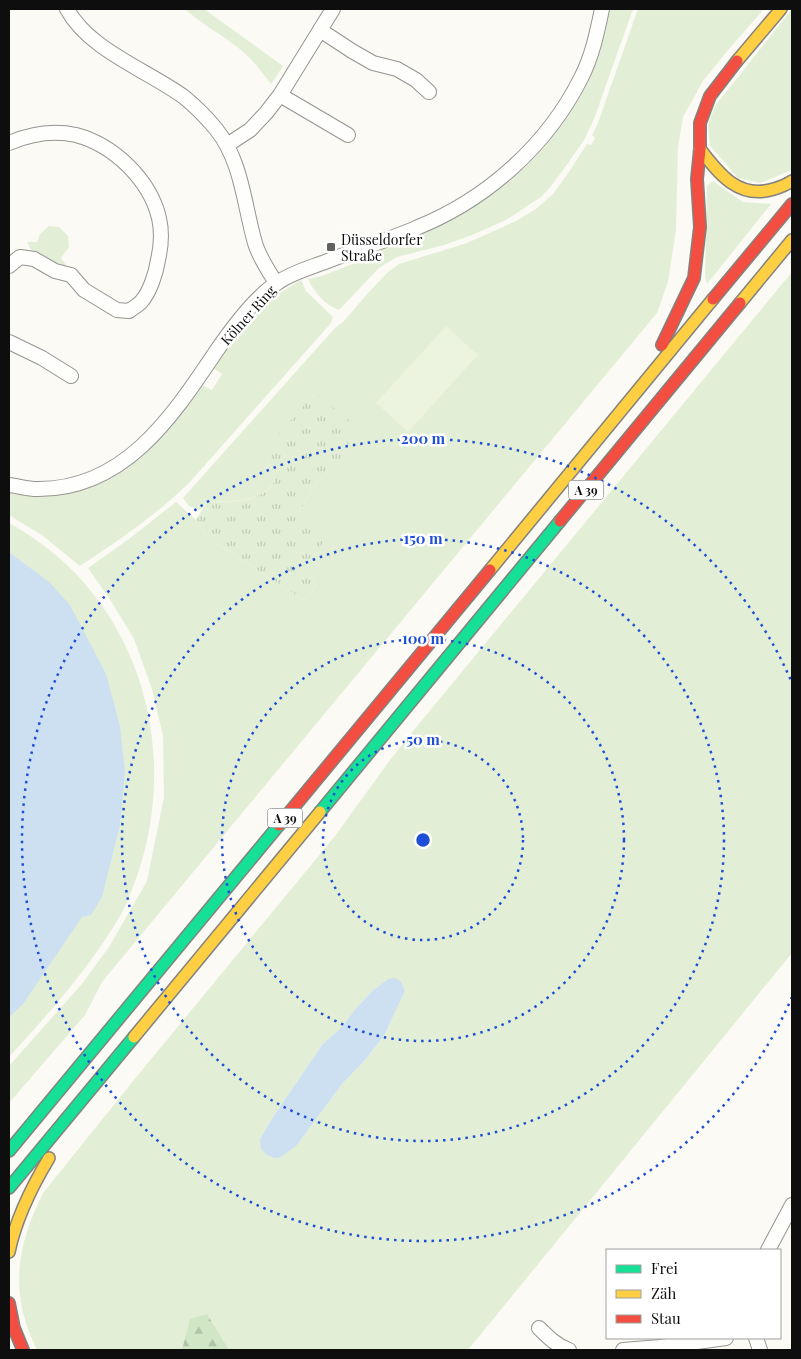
<svg xmlns="http://www.w3.org/2000/svg" width="801" height="1359" viewBox="0 0 801 1359" font-family="'Playfair Display',serif">
<style>
.grass{fill:#e2efd6;fill-rule:evenodd}
.forest{fill:url(#forest-firs)}
.park{fill:url(#park-tufts)}
.pitch{fill:#ecf3df}
.water{fill:#cde0f2}
.lines{fill:none;stroke-linecap:round;stroke-linejoin:round}
.street-casing{stroke:#959492;stroke-width:16}
.fast-casing{stroke:#82827f;stroke-width:14}
.slow-casing{stroke:#82827f;stroke-width:14}
.jam-casing{stroke:#82827f;stroke-width:14}
.street{stroke:#fefefd;stroke-width:14}
.fast{stroke:#16e098;stroke-width:11}
.slow{stroke:#ffcf43;stroke-width:11}
.jam{stroke:#f24e42;stroke-width:11}
.ring{fill:none;stroke:#1d4ed8;stroke-width:2.5;stroke-dasharray:2.5 5}
.poi-dot{fill:#61615e;stroke:#fff;stroke-width:2}
.labels{text-anchor:middle;dominant-baseline:central;stroke-width:5;stroke-linejoin:round;paint-order:stroke}
.shield{fill:#fff;stroke:#565656;stroke-width:1}
.shield-label{font-size:12px;font-weight:bold;fill:#0e0e0e}
.poi-label{font-size:14px;fill:#0e0e0e;stroke:#fff;text-anchor:start}
.street-label{font-size:14px;fill:#0e0e0e;stroke:#fff}
.centre{fill:#1d4ed8;stroke:#fff;stroke-width:2.5}
.ring-label{font-size:15px;text-anchor:middle;font-weight:bold;fill:#1d4ed8;stroke:#fff;stroke-width:5;stroke-linejoin:round;paint-order:stroke}
</style>
<defs>
<pattern id="forest-firs" width="22" height="20" patternUnits="userSpaceOnUse" patternTransform="scale(1.25)"><rect width="22" height="20" fill="#d1e6c4"/><path d="M5 1l3.5 6h-7zM16 11l3.5 6h-7z" fill="#b2c4a7"/></pattern>
<pattern id="park-tufts" width="24" height="20" patternUnits="userSpaceOnUse" patternTransform="scale(1.25)"><rect width="24" height="20" fill="#e2efd6"/><path d="M3 7l-1-3M5 7V3M7 7l1-3M15 17l-1-3M17 17v-4M19 17l1-3" fill="none" stroke="#c1ccb6"/></pattern>
</defs>
<rect width="100%" height="100%" fill="#fbfaf4"/>
<g class="grass">
<path d="M185 9H204L283 66 271 84C260 69 249 55 233 44 217 32 199 22 185 9Z"/>
<path d="M609 9H633L594 119 584 140 566 166 552 185 541 197 506 220 472 235 444 245 397 257 379 268 339 310C325 305 314 292 308 279L322 276 355 263V258C389 245 425 235 457 217 533 176 600 96 609 9Z"/>
<path d="M638 9H764L728 50 703 81 683 117 678 147 676 230 668 282 657 313 102 982 85 1015 9 1103V1066L81 985 109 947 147 881 164 797 163 736 152 689 134 639 111 601 88 568 129 539 176 502 196 520 208 538 305 601 316 586 309 572 308 561 317 552 298 514 317 481 330 472 343 471 336 451 338 445 349 443 354 425 314 394 267 459 273 472 275 481C259 504 232 501 207 502L200 510 189 506 183 498 335 328 343 322 369 292 388 272 399 264 467 243 516 221 536 209 553 194 569 172 587 144 591 145 595 138 592 135 598 123Z"/>
<path d="M792 9V170L760 183 738 178 710 146 708 125 715 106Z"/>
<path d="M713 181 743 202 771 204 707 284 705 277 707 186Z"/>
<path d="M49 226 59 227 68 236 69 247 61 258 66 265C53 268 41 256 31 250L27 242H37L40 234Z"/>
<path d="M792 272V953L468 1350H37C9 1293 16 1248 43 1193L138 1075 335 836 390 760 418 725ZM388 979 405 991 384 1036 365 1060 342 1084 297 1145 260 1139 271 1120 322 1045 343 1026 353 1012 371 992Z"/>
<path d="M301 280 306 291 333 317 331 323 189 483C156 515 118 541 80 566L43 536 9 515V493C102 510 154 455 202 385L212 390 222 374 213 368C238 333 263 301 301 280Z"/>
<path d="M9 523C145 597 189 765 126 904 120 918 111 931 103 943 75 984 42 1021 9 1057Z"/>
</g>
<path class="forest" d="M207 1314 229 1350H182L190 1319Z"/>
<path class="park" d="M315 393 355 425 349 444 339 445 336 451 348 454 350 463 343 472H330L317 481 298 514 326 537 317 552 308 561 309 572 316 586 305 601 208 538 196 520 207 502C232 501 260 504 275 481L273 472 267 459 276 437Z"/>
<path class="pitch" d="M446 326 478 355 408 432 376 403Z"/>
<g class="water">
<path d="M9 552 49 582 70 605 106 674 120 726 125 772 120 825 102 897 91 915 82 917 23 1004 9 1017Z"/>
<path d="M395 978 401 982 405 991 384 1036 365 1060 342 1084 297 1145 281 1157 274 1158 267 1155 261 1149 260 1139 271 1120 322 1045 343 1026 353 1012 371 992 388 979Z"/>
</g>
<g class="lines">
<defs>
<g id="street">
<path d="M67 9C89 50 147 70 184 97 195 106 207 118 216 129 242 161 244 205 255 243 259 257 268 270 276 283"/>
<path d="M320 30 352 51 373 63 397 69 416 80 429 92"/>
<path d="M280 95 348 135"/>
<path d="M9 143C30 134 53 130 76 135 114 145 150 180 159 218 162 231 161 247 158 260 156 273 150 292 141 302 138 305 133 308 129 311L117 310 84 290 71 275 55 271 34 259 20 257 9 266"/>
<path d="M227 145 250 130 266 113 280 95 333 9"/>
<path d="M9 342 42 358 71 376"/>
<path d="M9 485C18 486 28 489 37 489 124 490 172 417 215 353 230 331 255 297 277 283 291 273 309 268 325 262 355 250 386 241 416 228 486 200 547 146 581 78 592 57 597 33 602 9"/>
<path d="M768 1250 792 1205"/>
<path d="M539 1328C548 1337 557 1346 569 1350"/>
<path d="M756 1338 760 1350"/>
<path d="M623 1350 660 1347 726 1338"/>
</g>
<g id="fast">
<path d="M320 812 560 521"/>
<path d="M9 1151 279 825"/>
<path d="M9 1188 134 1037"/>
</g>
<g id="slow">
<path d="M737 61 781 9"/>
<path d="M700 149C719 174 739 200 774 189 781 187 786 185 792 181"/>
<path d="M740 303 792 240"/>
<path d="M490 570 713 299"/>
<path d="M134 1037 320 812"/>
<path d="M9 1252C16 1218 31 1188 49 1158"/>
</g>
<g id="jam">
<path d="M713 299 792 204"/>
<path d="M662 345 694 278 700 227 697 179 700 149V123L710 96 737 61"/>
<path d="M560 521 740 303"/>
<path d="M279 825 490 570"/>
<path d="M9 1303 14 1328 23 1350"/>
</g>
</defs>
<use href="#street" class="street-casing"/>
<use href="#fast" class="fast-casing"/>
<use href="#slow" class="slow-casing"/>
<use href="#jam" class="jam-casing"/>
<use href="#street" class="street"/>
<use href="#fast" class="fast"/>
<use href="#slow" class="slow"/>
<use href="#jam" class="jam"/>
</g>
<g class="ring">
<circle cx="423" cy="840" r="100"/>
<circle cx="423" cy="840" r="201"/>
<circle cx="423" cy="840" r="301"/>
<path d="M792 997A401 401 0 1 1 792 683"/>
</g>
<rect class="poi-dot" x="326" y="242" width="10" height="10" rx="2.5"/>
<g class="labels">
<g class="shield">
<rect x="568.5" y="480.5" width="35" height="19" rx="4"/>
<rect x="267.5" y="808.5" width="35" height="19" rx="4"/>
</g>
<g class="shield-label">
<text x="586" y="490">A 39</text>
<text x="285" y="818">A 39</text>
</g>
<g class="poi-label">
<text x="341" y="239">Düsseldorfer<tspan x="341" dy="16">Straße</tspan></text>
</g>
<g class="street-label">
<text transform="translate(248 315) rotate(-48)">Kölner Ring</text>
</g>
</g>
<circle cx="423" cy="840" r="8" class="centre"/>
<g class="ring-label">
<text x="423" y="444">200 m</text>
<text x="423" y="544">150 m</text>
<text x="423" y="644">100 m</text>
<text x="423" y="745">50 m</text>
</g>
<rect width="801" height="1359" fill="none" stroke="#0e0e0e" stroke-width="20"/>
<rect x="606" y="1249" width="175" height="90" fill="#ffffff" stroke="#9f9f9f"/>
<rect x="616" y="1265" width="25" height="8" fill="#16e098" stroke="#9f9f9f"/>
<text x="651" y="1274" font-size="15" fill="#0e0e0e">Frei</text>
<rect x="616" y="1290" width="25" height="8" fill="#ffcf43" stroke="#9f9f9f"/>
<text x="651" y="1299" font-size="15" fill="#0e0e0e">Zäh</text>
<rect x="616" y="1315" width="25" height="8" fill="#f24e42" stroke="#9f9f9f"/>
<text x="651" y="1324" font-size="15" fill="#0e0e0e">Stau</text>
</svg>
